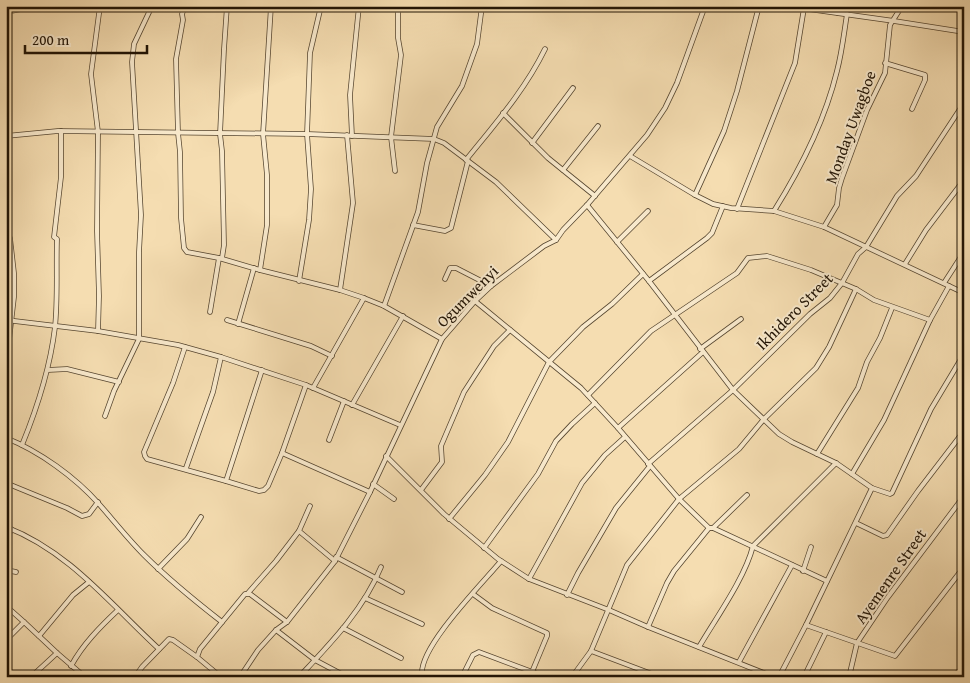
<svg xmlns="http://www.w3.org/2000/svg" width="970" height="683" viewBox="0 0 970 683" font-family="'Gentium Book Plus',serif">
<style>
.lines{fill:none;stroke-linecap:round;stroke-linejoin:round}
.street-casing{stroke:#564630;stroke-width:5.5}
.street{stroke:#f8e9cc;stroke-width:4}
.labels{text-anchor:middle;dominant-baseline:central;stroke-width:4;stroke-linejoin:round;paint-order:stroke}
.street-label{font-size:16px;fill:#211405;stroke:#f8e9cc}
</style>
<rect width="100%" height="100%" fill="#f5ddb1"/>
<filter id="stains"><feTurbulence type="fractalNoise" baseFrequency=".004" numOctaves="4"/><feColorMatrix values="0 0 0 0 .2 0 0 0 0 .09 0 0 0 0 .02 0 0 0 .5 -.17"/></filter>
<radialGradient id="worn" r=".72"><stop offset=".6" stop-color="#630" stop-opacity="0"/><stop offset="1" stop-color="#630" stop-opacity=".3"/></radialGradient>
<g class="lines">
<defs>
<g id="street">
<path d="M185 6 182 14 183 20 176 59 178 133 180 152 181 218 184 248 187 252 219 258 260 270 340 290 364 298 384 306 442 339"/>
<path d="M787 6 894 21 964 32"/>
<path d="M6 12 31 7 52 6"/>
<path d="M838 13 843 6"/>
<path d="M885 63 925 75V80L912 109"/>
<path d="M503 113 548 158 595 196"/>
<path d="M6 136 58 131 307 134 434 139 444 143 496 182 556 240"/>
<path d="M352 136 350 95 359 6"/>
<path d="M532 143 573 88"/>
<path d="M630 156 695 195 713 204 731 208 774 211 824 227 964 293"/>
<path d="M466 160C495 124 525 90 545 49"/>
<path d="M563 170 598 126"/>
<path d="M395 171 391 137 401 55 398 38V6"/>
<path d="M695 195 724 131 737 91 759 6"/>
<path d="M587 205 649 281 733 390 779 434 792 442 836 463 872 488 806 625 779 677"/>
<path d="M737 209 795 63 804 8"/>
<path d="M774 211C801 168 825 120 837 71 842 52 844 33 847 14"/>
<path d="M413 225 445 231 451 228 468 161"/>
<path d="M824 227 837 205 839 188 842 178 867 110 885 73 890 25 902 6"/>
<path d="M617 242 648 211"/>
<path d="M222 258 224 245 222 151 220 134 224 49 227 6"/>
<path d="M905 264 926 230 964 180"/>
<path d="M260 270 267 225V175L263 134 271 6"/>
<path d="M445 279 450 268H456L491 286"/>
<path d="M299 281 309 220 311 189 307 134 310 53 321 6"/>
<path d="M649 281 707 238 712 233 723 206"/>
<path d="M944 283 964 252"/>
<path d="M340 290 353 203 347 135"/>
<path d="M475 301 581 388 618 428 679 499 709 528H713L827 581"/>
<path d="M384 306 418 212 427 163 437 127 462 86 477 44 482 6"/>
<path d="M210 312 219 258"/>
<path d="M6 320 98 331 178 345 221 357 306 385 400 425"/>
<path d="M227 320 311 346 332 356"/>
<path d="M238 324 254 268"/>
<path d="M98 331 99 296 97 231 98 132 91 74 100 6"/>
<path d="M185 347 173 383 144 452 145 456 147 459 226 481"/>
<path d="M700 349 741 319"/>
<path d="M6 366 14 297V273L10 238"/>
<path d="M48 370 67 369 119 382"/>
<path d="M262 370 226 481 259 491 264 490 268 486 282 453 306 385"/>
<path d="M313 388 364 298"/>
<path d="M588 395 651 331 737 273 748 258 767 256 811 270 856 289 874 300 930 320"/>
<path d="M352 405 403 316"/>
<path d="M105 416 114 391 139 339V252L141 215 132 62 134 44 152 6"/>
<path d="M618 428 703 352"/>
<path d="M6 438C39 451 75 477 99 504 114 521 128 539 144 555 168 579 195 601 222 622"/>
<path d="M329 440 344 401"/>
<path d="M22 445C38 406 50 369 55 327 58 298 56 268 57 239L54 237 61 177V131"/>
<path d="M282 453 370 492"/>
<path d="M817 454 858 388 867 362 880 338 892 308"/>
<path d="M386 456 444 514 498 559 529 579 609 610 648 627 774 677"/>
<path d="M648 464 733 390 810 314 830 298 842 283 858 254 866 247 897 196 916 176 964 103"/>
<path d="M186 468 213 392 221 357"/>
<path d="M852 474 884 420 930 320 949 286"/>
<path d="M6 483 67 508 82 516 89 514 98 502"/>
<path d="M373 484 394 499"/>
<path d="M872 488 890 494 892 493 931 409 964 354"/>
<path d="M421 490 442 462 441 446 464 392 494 346 510 330"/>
<path d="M310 506 299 531 335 561"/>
<path d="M449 519 485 475 508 442 549 362 583 327 612 304 643 274"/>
<path d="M856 523 883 536 887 535 918 491 964 431"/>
<path d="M6 527C69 551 111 605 159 649"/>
<path d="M713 528 747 495"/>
<path d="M6 543 11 529"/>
<path d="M484 548 538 474 556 441 572 424 595 403"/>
<path d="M336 557 402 592"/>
<path d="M158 569 187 539 201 517"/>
<path d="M6 570 16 572"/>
<path d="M803 571 811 547"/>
<path d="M529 579 582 483 605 455 625 437"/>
<path d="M248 593 276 561 299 531"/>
<path d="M473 594 492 608 547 633V636L532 672"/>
<path d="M567 595 578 573 616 508 650 466"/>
<path d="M365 598 422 624"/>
<path d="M6 606 24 622"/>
<path d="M806 625 895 656 964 567"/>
<path d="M648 627 667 583 674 571 709 528"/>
<path d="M343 628 401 658"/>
<path d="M276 630 315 660 347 677"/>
<path d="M39 636 73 595 89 582"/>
<path d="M6 640 24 622 57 653 85 677"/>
<path d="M699 647C716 618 745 578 753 546L836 463"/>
<path d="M591 651 660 677"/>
<path d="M739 662 792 565"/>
<path d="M71 666C83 644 100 627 118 610"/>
<path d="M31 677 57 653"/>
<path d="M135 677 142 667 169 639 173 640 197 657"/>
<path d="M221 677 197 657 200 649 245 594H250L287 622"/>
<path d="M240 677 258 650 276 630 287 622 335 561 370 492 442 339 475 301 491 286 544 246 556 240 563 230 587 205 647 135 665 108 677 83 705 6"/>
<path d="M299 677C330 644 364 609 381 567"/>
<path d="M428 677 422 673C421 645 482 584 501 561"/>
<path d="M462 677 473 655 479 652 546 677"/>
<path d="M572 677 591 651 627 565 679 499 739 449 764 419 816 368 829 347 856 289"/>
<path d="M804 677 826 632"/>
<path d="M849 677 857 643 888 597 964 496"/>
<path d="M904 677 906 675"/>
<path d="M952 677 964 667"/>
</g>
</defs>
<use href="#street" class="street-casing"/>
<use href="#street" class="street"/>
</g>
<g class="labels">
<g class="street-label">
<text transform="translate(850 127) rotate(-70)">Monday Uwagboe</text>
<text transform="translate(467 296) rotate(-45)">Ogumwenyi</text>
<text transform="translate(794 311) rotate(-45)">Ikhidero Street</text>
<text transform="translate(890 576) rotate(-55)">Ayemenre Street</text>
</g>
</g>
<rect width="970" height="683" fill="none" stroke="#f5ddb1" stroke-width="25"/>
<rect x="8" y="8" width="955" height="668" fill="none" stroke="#211405" stroke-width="2.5"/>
<rect x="12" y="12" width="945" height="658" fill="none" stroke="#211405"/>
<path d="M25 45v8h122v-8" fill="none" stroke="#211405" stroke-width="2.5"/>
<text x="32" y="45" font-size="15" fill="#211405" stroke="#f8e9cc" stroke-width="4" paint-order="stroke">200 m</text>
<rect width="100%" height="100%" filter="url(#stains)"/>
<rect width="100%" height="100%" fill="url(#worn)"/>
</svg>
